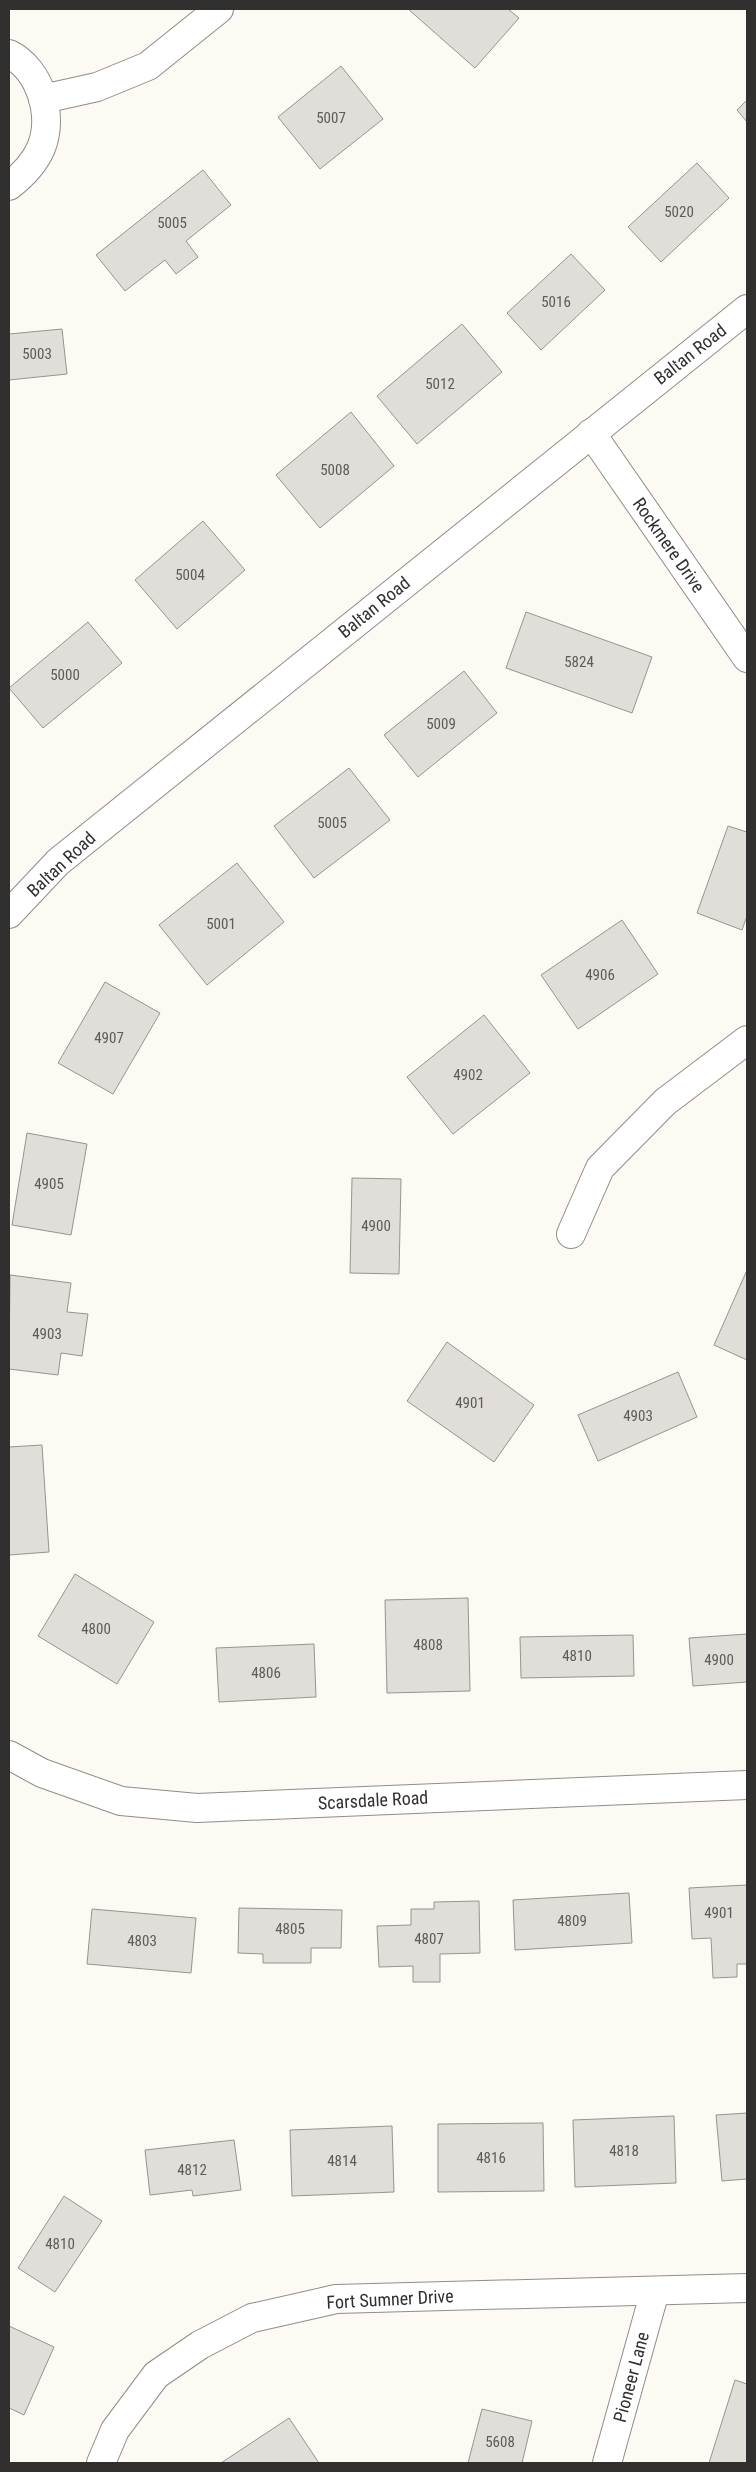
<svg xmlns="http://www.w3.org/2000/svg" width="756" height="2472" viewBox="0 0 756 2472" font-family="'Roboto Condensed',sans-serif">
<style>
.building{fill:#e1ddd8;stroke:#97948f}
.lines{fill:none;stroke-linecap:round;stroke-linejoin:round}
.street-casing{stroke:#908d88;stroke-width:30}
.street{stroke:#fff;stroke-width:28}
.labels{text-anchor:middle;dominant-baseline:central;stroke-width:4.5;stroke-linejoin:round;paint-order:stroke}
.number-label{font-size:15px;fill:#5e5b58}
.street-label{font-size:18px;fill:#32302e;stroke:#fff}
</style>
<rect width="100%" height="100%" fill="#fdf9f3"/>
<g class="building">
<path d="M408 9H508L519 18 475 68Z"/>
<path d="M341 66 383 119 320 169 278 117Z"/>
<path d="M747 100V122L737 110Z"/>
<path d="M697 163 729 198 661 262 628 227Z"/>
<path d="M203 170 231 205 186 241 198 257 176 274 165 260 125 291 96 255Z"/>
<path d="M571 254 605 290 541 350 507 313Z"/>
<path d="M462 324 502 372 417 444 377 396Z"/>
<path d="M62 329 67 374 9 380V334Z"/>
<path d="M351 412 394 466 320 528 276 475Z"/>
<path d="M203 521 245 570 177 629 135 580Z"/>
<path d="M526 612 652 657 632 713 506 668Z"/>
<path d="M88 622 122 663 43 728 9 688Z"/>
<path d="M464 671 497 713 418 777 384 735Z"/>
<path d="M349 768 390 820 314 878 274 826Z"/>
<path d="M728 826 747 832V916L742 930 697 913Z"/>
<path d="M237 863 284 922 207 985 159 925Z"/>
<path d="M622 920 658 974 578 1029 541 975Z"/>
<path d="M105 982 160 1013 113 1094 58 1063Z"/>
<path d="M484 1015 530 1073 453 1134 407 1077Z"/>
<path d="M27 1133 87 1144 71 1235 12 1225Z"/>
<path d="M352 1178 401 1179 399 1274 350 1273Z"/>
<path d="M747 1270V1360L714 1345Z"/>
<path d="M10 1275 71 1283 67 1312 88 1314 82 1356 61 1353 58 1375 9 1369Z"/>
<path d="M447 1342 534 1405 494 1462 407 1401Z"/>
<path d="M678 1372 697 1417 598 1461 578 1415Z"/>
<path d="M42 1445 49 1552 9 1555V1447Z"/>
<path d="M75 1574 154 1622 117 1684 38 1636Z"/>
<path d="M468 1598 470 1691 387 1693 385 1600Z"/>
<path d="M747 1634V1682L693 1686 689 1638Z"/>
<path d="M633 1635 634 1676 521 1678 520 1637Z"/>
<path d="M314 1644 316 1697 219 1702 216 1648Z"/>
<path d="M747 1885V1964H737V1977L713 1978 711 1938 692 1939 689 1888Z"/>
<path d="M629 1893 632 1943 515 1950 513 1900Z"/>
<path d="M479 1901 480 1953 440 1954V1982H413V1966L379 1967 377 1926 411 1925V1909H434V1902Z"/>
<path d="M239 1908 342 1910 341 1948H311V1963H263V1954L238 1953Z"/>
<path d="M92 1909 196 1918 191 1973 87 1964Z"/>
<path d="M747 2113V2179L722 2181 716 2115Z"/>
<path d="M674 2116 676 2183 575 2187 573 2120Z"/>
<path d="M543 2123 544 2191 438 2192V2124Z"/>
<path d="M392 2126 394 2192 292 2196 290 2130Z"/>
<path d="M234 2140 241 2190 193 2196 192 2190 150 2195 145 2150Z"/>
<path d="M64 2196 102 2221 55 2292 18 2268Z"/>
<path d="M9 2326 54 2347 24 2415 9 2408Z"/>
<path d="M735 2380 747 2384V2463H709Z"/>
<path d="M482 2409 532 2421 522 2463H468Z"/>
<path d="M289 2418 319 2463H221Z"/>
</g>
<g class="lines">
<defs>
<g id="street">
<path d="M9 54C41 70 54 116 41 148 34 164 22 176 9 186"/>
<path d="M43 99 97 87 148 66 219 9"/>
<path d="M591 433 747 658"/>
<path d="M9 914 58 862 747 309"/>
<path d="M571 1234 600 1168 665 1102 747 1040"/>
<path d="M9 1755 42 1773 121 1801 197 1808 747 1785"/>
<path d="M101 2463 115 2430 156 2375 200 2345 252 2318 336 2299 747 2288"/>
<path d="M607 2463 655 2291"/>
</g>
</defs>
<use href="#street" class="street-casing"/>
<use href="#street" class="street"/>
</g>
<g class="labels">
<g class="number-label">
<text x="331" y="118">5007</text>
<text x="679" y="212">5020</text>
<text x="172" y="223">5005</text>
<text x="556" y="302">5016</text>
<text x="37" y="354">5003</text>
<text x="440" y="384">5012</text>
<text x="335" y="470">5008</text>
<text x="190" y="575">5004</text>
<text x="579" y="662">5824</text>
<text x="65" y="675">5000</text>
<text x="441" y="724">5009</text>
<text x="332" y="823">5005</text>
<text x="221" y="924">5001</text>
<text x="600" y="975">4906</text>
<text x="109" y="1038">4907</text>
<text x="468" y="1075">4902</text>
<text x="49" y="1184">4905</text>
<text x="376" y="1226">4900</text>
<text x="47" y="1334">4903</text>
<text x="470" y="1403">4901</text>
<text x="638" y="1416">4903</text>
<text x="96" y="1629">4800</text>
<text x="428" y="1645">4808</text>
<text x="577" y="1656">4810</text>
<text x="719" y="1660">4900</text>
<text x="266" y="1673">4806</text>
<text x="719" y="1913">4901</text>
<text x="572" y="1921">4809</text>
<text x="290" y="1929">4805</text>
<text x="429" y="1939">4807</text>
<text x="142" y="1941">4803</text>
<text x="624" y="2151">4818</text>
<text x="491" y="2158">4816</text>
<text x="342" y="2161">4814</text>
<text x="192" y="2170">4812</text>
<text x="60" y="2244">4810</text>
<text x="500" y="2442">5608</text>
</g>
<g class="street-label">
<text transform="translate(690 354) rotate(-38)">Baltan Road</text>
<text transform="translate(669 545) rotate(55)">Rockmere Drive</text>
<text transform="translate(374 607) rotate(-39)">Baltan Road</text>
<text transform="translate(61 864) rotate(-43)">Baltan Road</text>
<text transform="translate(373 1800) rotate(-3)">Scarsdale Road</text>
<text transform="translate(390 2299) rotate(-3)">Fort Sumner Drive</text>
<text transform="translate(631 2377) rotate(-75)">Pioneer Lane</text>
</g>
</g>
<rect width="756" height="2472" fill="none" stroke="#32302e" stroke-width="20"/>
</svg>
